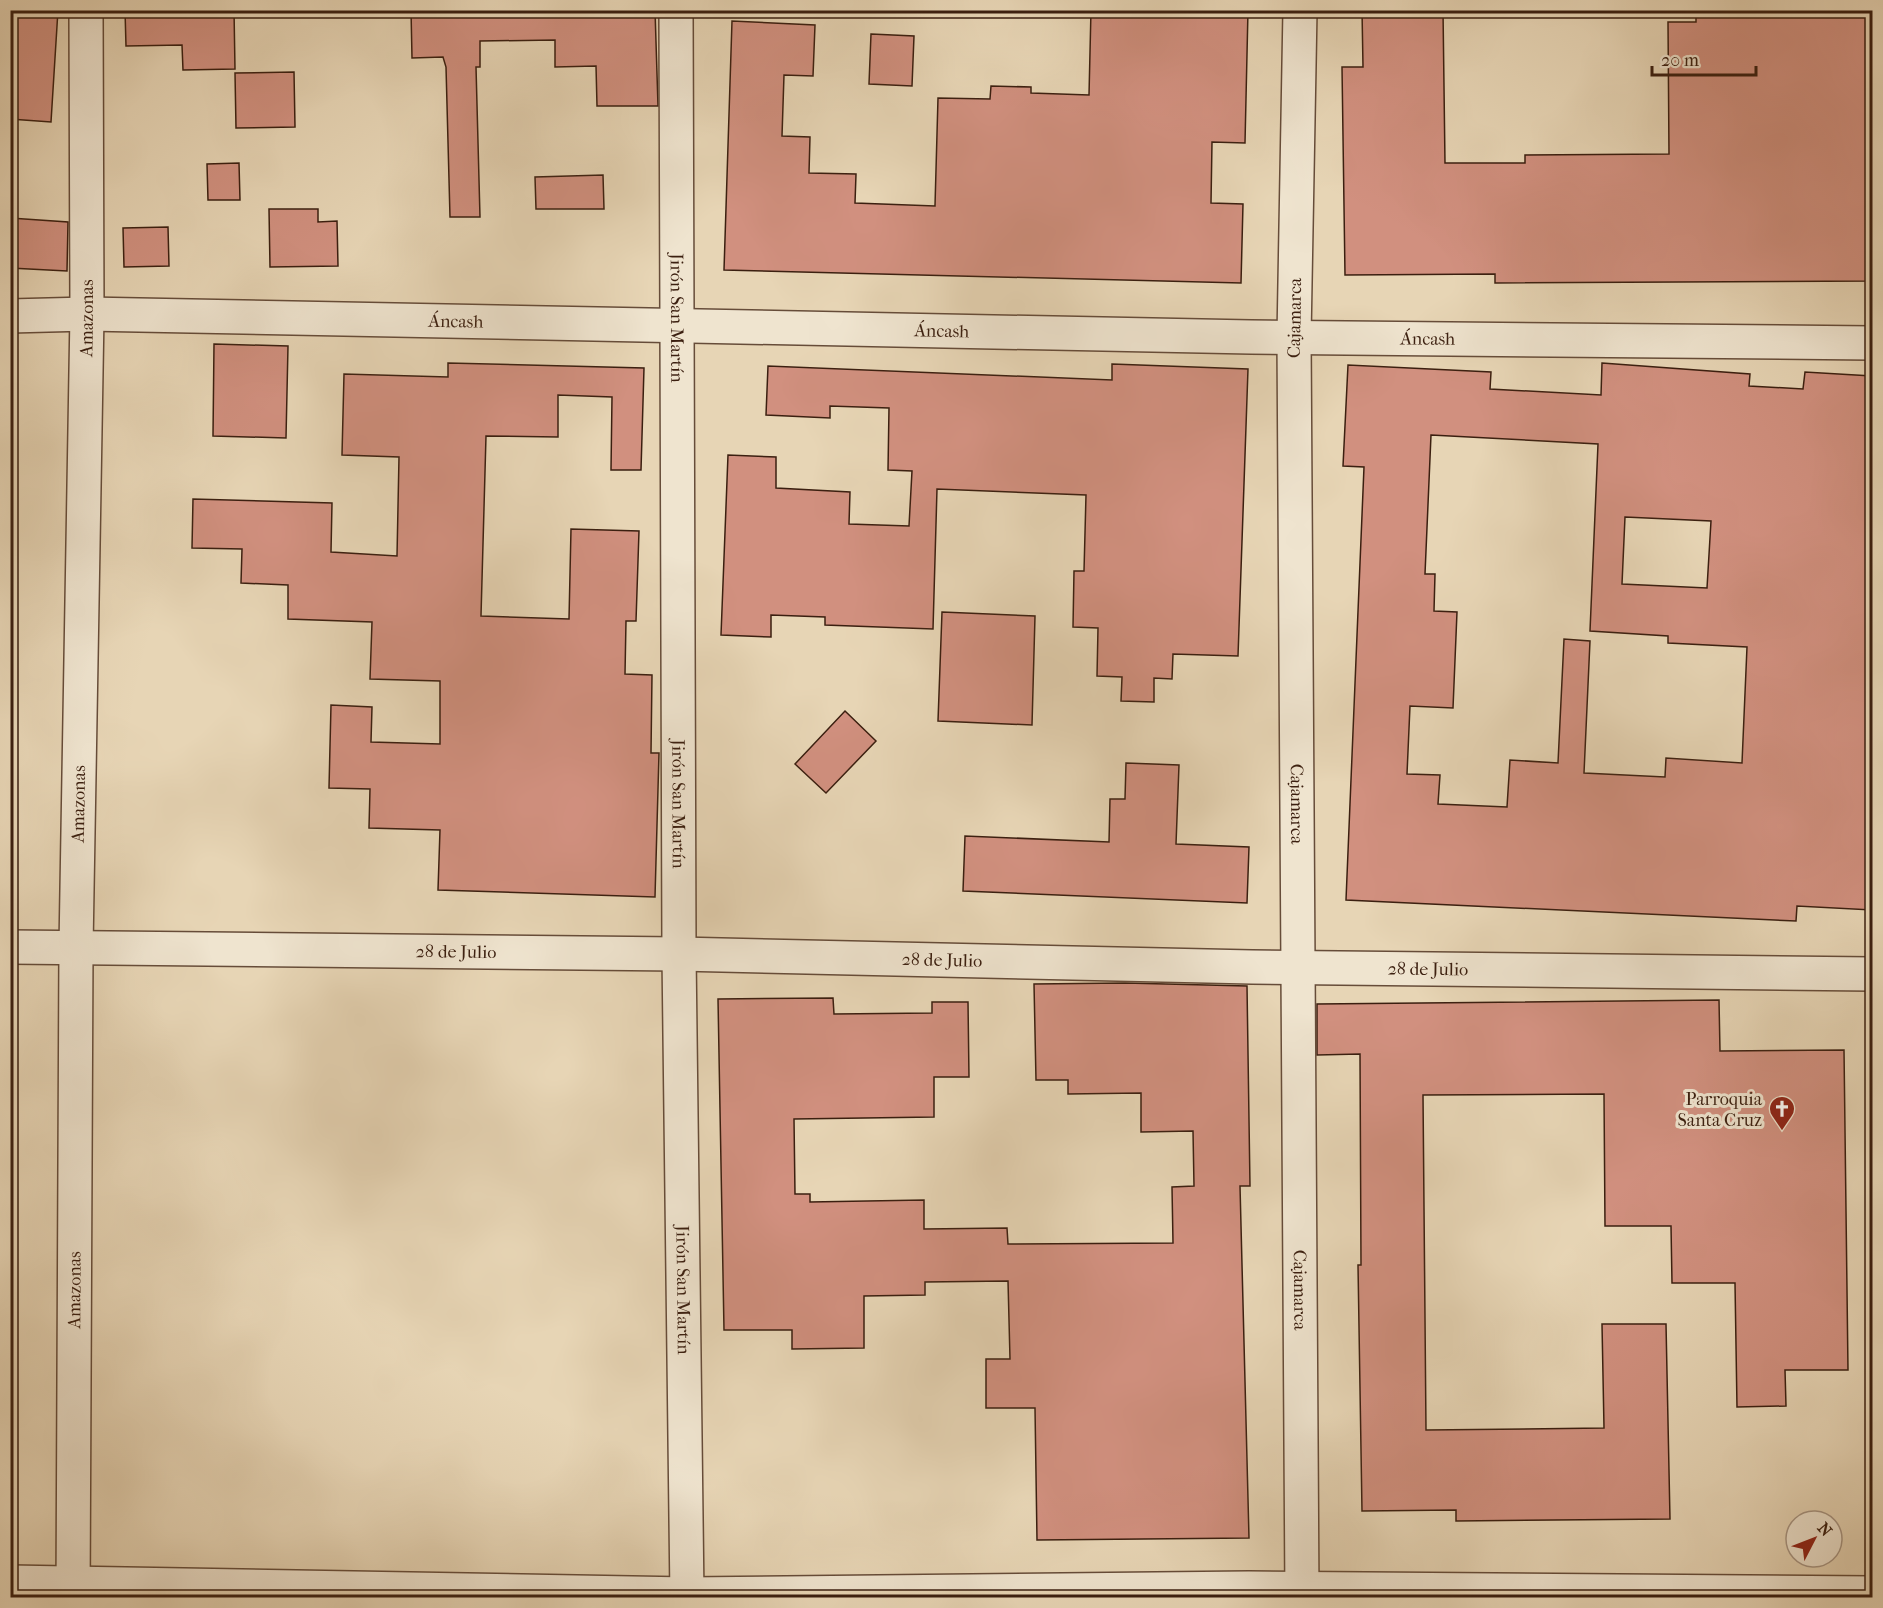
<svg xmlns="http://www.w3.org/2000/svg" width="1883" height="1608" viewBox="0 0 1883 1608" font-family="'IM FELL French Canon',serif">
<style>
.building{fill:#d1907f;stroke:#3b1f10;stroke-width:1.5;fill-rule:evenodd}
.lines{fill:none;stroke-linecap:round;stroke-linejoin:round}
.minor-casing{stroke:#664c39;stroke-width:36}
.minor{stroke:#efe4cf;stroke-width:33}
.labels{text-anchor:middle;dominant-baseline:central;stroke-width:6;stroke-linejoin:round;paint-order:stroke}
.street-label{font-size:18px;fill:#3b1f10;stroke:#efe4cf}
.poi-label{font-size:18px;fill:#3b1f10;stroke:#efe4cf;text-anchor:end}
</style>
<rect width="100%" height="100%" fill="#e7d5b5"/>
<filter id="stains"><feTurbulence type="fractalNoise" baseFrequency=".00333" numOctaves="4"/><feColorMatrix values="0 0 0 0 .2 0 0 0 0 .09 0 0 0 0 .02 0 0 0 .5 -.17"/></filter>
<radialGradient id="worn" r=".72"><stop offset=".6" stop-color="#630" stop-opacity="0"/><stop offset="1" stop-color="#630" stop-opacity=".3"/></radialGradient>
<g class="building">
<path d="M10 10H58L51 122 10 119Z"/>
<path d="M125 10H234L235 69 183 70 182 45 126 46Z"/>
<path d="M411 10H655L658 106H597L596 66 555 67V40L480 41V67H476L480 217H450L446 67 443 57 412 58Z"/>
<path d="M1091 10H1248L1245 143 1212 142 1211 203 1243 204 1241 283 724 270 732 21 815 25 813 76 784 75 782 136 810 137 809 173 856 174 855 203 935 206 938 98 990 99 991 86 1031 87V93L1089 95Z"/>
<path d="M1362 10H1443L1445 163H1525V155L1669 154 1668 22H1696V10H1872V281L1495 283V274L1345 275 1342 67H1363Z"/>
<path d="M871 34 914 36 912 86 869 84Z"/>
<path d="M294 72 295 127 236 128 235 73Z"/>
<path d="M239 163 240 200H208L207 164Z"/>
<path d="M603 175 604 209H536L535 177Z"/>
<path d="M269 209H318V222L337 221 338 266 270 267Z"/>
<path d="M10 218 68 222 67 271 10 268Z"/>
<path d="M168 227 169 266 124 267 123 228Z"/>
<path d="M214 344 288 346 286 438 213 436Z"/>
<path d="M448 363 644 368 641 470H611L612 397 558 395V437L486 436 481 616 569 619 571 529 639 531 636 621H626L625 674 652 675 651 753H659L655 897 438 890 440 830 369 828 370 789 329 788 331 705 372 707 371 742 440 744V681L370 679 372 622 288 619V585L241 583 242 549 192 548 193 499 332 503 331 552 397 556 399 457 342 455 344 374 448 377Z"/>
<path d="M1602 363 1750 374 1749 386 1803 389 1805 372 1872 376V910L1797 906 1796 921 1346 900 1364 467 1343 466 1348 365 1491 372 1490 389 1601 395ZM1431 435 1598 444 1590 631 1668 636V643L1747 647 1742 763 1666 758 1665 777 1584 773 1590 641 1564 639 1558 763 1510 760 1507 807 1438 804 1440 775 1407 774 1410 706 1453 708 1457 612 1434 611 1435 574H1425ZM1625 517 1711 521 1707 588 1622 584Z"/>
<path d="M1112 364 1248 369 1238 656 1173 654 1172 679 1154 678V702L1121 701 1122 677 1097 676 1098 628 1073 627 1074 571H1084L1086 495 937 489 933 629 825 625V617L771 615V637L721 635 728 455 776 457V488L850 492 849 524 909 526 912 471 888 470 889 408 830 406V418L766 415 768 366 1112 380Z"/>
<path d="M942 612 1035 616 1032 725 938 721Z"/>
<path d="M845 711 876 741 826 793 795 764Z"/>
<path d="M1126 763 1179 765 1176 844 1249 847 1247 903 963 891 965 836 1109 842 1110 799H1125Z"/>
<path d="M1125 983 1247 986 1250 1186H1240L1249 1538 1037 1540 1035 1408H986V1359H1010L1008 1281 925 1282V1295L864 1296V1348L792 1349V1330H724L718 999 833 998 834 1014 932 1013V1002H968L969 1077H934V1117L794 1119 795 1194H810V1202L924 1200V1229L1007 1228 1008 1244 1173 1243 1172 1187 1194 1186 1193 1131 1141 1132V1093L1068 1094V1080H1036L1034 984Z"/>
<path d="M1719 1000 1720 1051 1844 1050 1848 1370H1785L1786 1406 1737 1407 1735 1283H1672L1671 1226H1605L1604 1094 1423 1095 1426 1430 1604 1428 1602 1324H1666L1670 1519 1456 1521V1510L1362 1511 1358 1265H1361L1360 1054 1317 1055V1004Z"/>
</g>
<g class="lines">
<defs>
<g id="minor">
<path id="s1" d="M676 10 679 954 687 1598"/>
<path id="s2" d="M1300 10 1294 337 1302 1598"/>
<path id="s3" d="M10 316 87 314 1251 337 1872 343"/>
<path id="s4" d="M10 947 679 954 1252 967 1872 974"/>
<path d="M10 1582 687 1594 1249 1588 1872 1593"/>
<path id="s5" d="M73 1598 76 947 87 314 86 10"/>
</g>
</defs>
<use href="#minor" class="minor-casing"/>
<use href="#minor" class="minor"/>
</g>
<defs>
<symbol id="church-pin" viewBox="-11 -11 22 30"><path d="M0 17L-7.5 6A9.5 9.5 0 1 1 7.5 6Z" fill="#8f2418" stroke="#efe4cf"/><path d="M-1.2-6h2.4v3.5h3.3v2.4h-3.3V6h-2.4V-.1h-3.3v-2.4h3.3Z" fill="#fff"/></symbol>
</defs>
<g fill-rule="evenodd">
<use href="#church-pin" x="1767" y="1094" width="30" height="40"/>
</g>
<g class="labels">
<g class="street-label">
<text stroke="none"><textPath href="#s5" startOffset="1280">Amazonas</textPath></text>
<text stroke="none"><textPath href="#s1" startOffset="308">Jirón San Martín</textPath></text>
<text transform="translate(1295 318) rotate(-89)">Cajamarca</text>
<text stroke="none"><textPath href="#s3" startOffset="446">Áncash</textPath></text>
<text stroke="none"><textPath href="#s3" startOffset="932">Áncash</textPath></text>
<text stroke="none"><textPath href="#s3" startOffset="1418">Áncash</textPath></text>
<text stroke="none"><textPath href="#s5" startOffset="794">Amazonas</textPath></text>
<text stroke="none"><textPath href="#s1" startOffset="794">Jirón San Martín</textPath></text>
<text stroke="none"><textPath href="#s2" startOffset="794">Cajamarca</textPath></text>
<text stroke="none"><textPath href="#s4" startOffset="446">28 de Julio</textPath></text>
<text stroke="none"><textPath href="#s4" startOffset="932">28 de Julio</textPath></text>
<text stroke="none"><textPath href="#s4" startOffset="1418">28 de Julio</textPath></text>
<text stroke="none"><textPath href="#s5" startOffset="308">Amazonas</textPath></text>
<text stroke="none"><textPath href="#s1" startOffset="1280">Jirón San Martín</textPath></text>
<text stroke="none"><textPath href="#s2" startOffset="1280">Cajamarca</textPath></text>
</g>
<g class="poi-label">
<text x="1762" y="1099">Parroquia<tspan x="1762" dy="21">Santa Cruz</tspan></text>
</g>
</g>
<rect width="1883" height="1608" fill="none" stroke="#e7d5b5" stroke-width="36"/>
<rect x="12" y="12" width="1859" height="1584" fill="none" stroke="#3b1f10" stroke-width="3"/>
<rect x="18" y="18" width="1847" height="1572" fill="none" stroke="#3b1f10" stroke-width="1.5"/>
<g transform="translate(1814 1539) rotate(48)"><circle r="28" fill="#efe4cf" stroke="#a79583" stroke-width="1.5"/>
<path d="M0-4.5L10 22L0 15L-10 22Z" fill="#8f2418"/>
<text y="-9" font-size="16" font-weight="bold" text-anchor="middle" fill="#3b1f10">N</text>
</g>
<path d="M1652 66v9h104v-9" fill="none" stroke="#3b1f10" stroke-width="3"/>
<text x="1661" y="66" font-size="18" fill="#3b1f10" stroke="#efe4cf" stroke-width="4.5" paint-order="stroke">20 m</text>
<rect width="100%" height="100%" filter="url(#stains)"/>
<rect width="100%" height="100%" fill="url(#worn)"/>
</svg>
